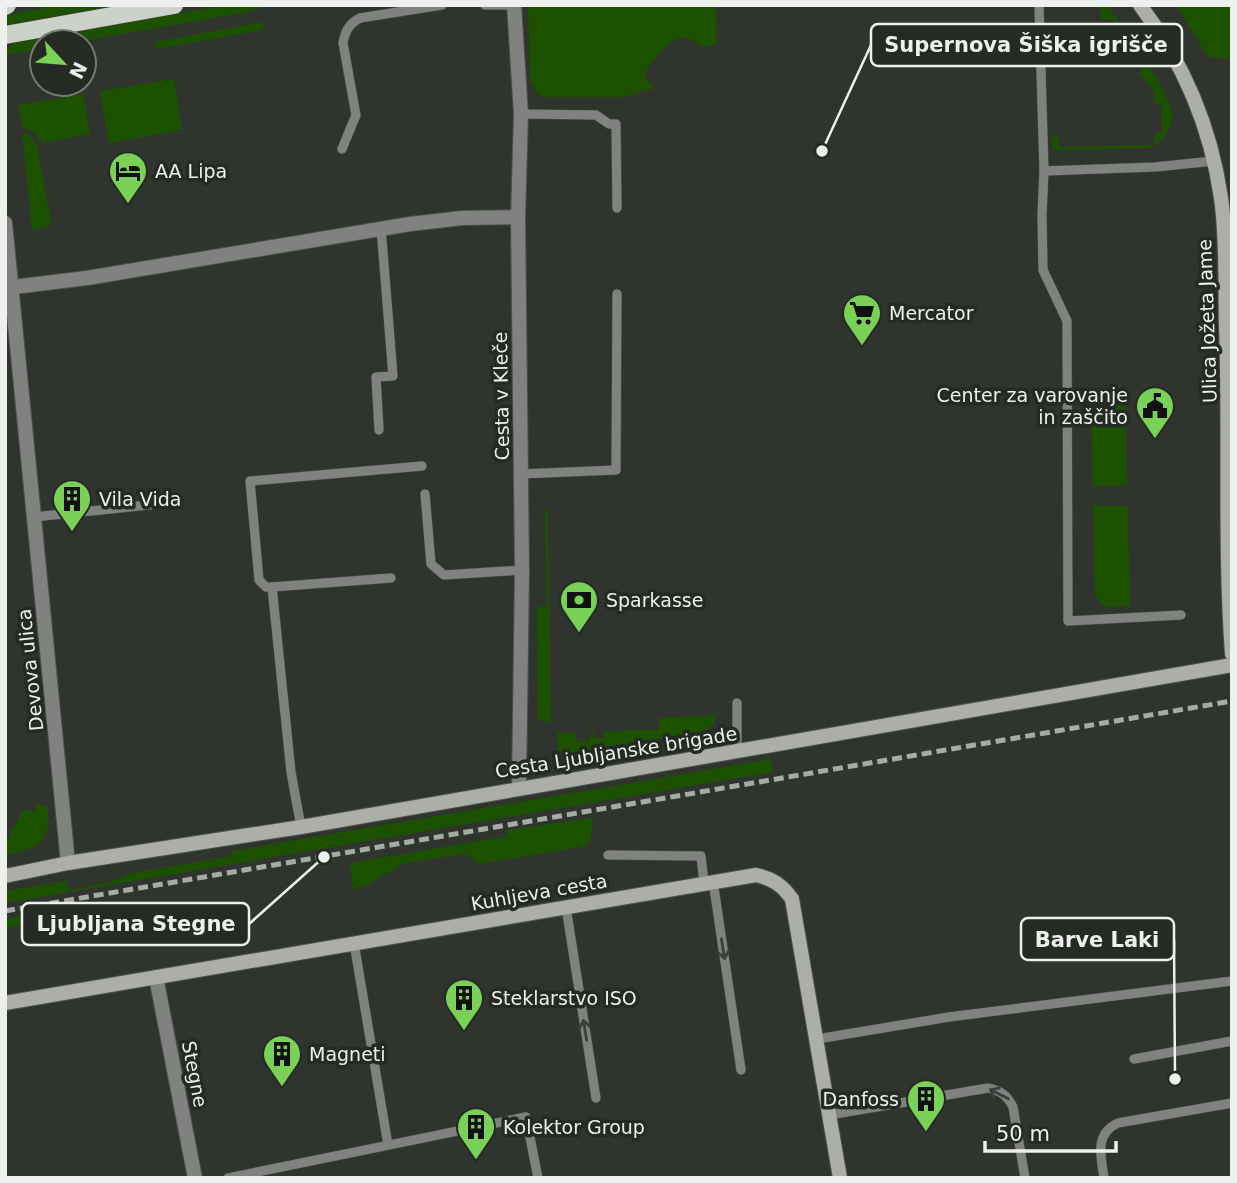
<svg xmlns="http://www.w3.org/2000/svg" width="1237" height="1183" viewBox="0 0 1237 1183" font-family="'DejaVu Sans',sans-serif">
<style>
.green{fill:#1c5100}
.lines{fill:none;stroke-linecap:round;stroke-linejoin:round}
.lane-casing{stroke:#4e524c;stroke-width:10}
.street-casing{stroke:#4e524c;stroke-width:16}
.secondary-casing{stroke:#4e524c;stroke-width:16}
.primary-casing{stroke:#4e524c;stroke-width:19}
.lane{stroke:#7f827f;stroke-width:9}
.street{stroke:#7f827f;stroke-width:14}
.secondary{stroke:#abaea9;stroke-width:14}
.primary{stroke:#ccd1ca;stroke-width:18}
.rail{stroke:#a7aaa6;stroke-width:5;stroke-dasharray:10 5;stroke-linecap:butt}
.oneway{stroke:#3c403c}
.labels{text-anchor:middle;dominant-baseline:central;stroke-width:7;stroke-linejoin:round;paint-order:stroke}
.poi-label{font-size:19px;fill:#edf0ec;stroke:#262a25;text-anchor:start}
.street-label{font-size:19px;fill:#edf0ec;stroke:#262a25}
.leader{fill:none;stroke:#edf0ec;stroke-width:2.5}
.callout-dot{fill:#edf0ec;stroke:#262a25;stroke-width:2.5}
.callout{fill:#262a25;stroke:#edf0ec;stroke-width:2.5}
.callout-label{font-size:21px;text-anchor:middle;font-weight:bold;fill:#edf0ec}
</style>
<rect width="100%" height="100%" fill="#30342e"/>
<g class="green">
<path d="M61 5H119L5 25V15Z"/>
<path d="M227 5H271L248 12 78 42H42V48L5 55 6 50 14 43Z"/>
<path d="M528 5H716L717 44 705 47C696 44 689 35 679 38 671 40 645 67 645 75 646 80 651 85 655 89L646 90 625 97H544L537 93 530 80Z"/>
<path d="M1100 5H1107C1122 27 1169 89 1172 113 1174 129 1163 140 1151 148L1054 150 1051 140 1053 136 1058 134 1059 147 1154 145 1155 132H1162L1161 103H1154V90L1140 75V63L1127 62 1126 40 1122 33 1114 32V20H1101Z"/>
<path d="M1176 5H1232V59L1208 57Z"/>
<path d="M263 22V30L156 49 154 42Z"/>
<path d="M174 79 182 130 109 143 100 91Z"/>
<path d="M83 94 90 134 43 143 32 131 22 127 18 105Z"/>
<path d="M22 132 29 136 37 144 51 222 49 227 32 230Z"/>
<path d="M1125 395 1127 485 1093 486 1090 397Z"/>
<path d="M1093 505 1128 506 1130 606 1105 607 1095 596Z"/>
<path d="M545 510H548L551 723 538 720 537 607 547 606Z"/>
<path d="M716 715 713 726 702 731 564 756 563 751 558 752 557 733H576V741H590L591 732H594V738H603V732L659 729V718Z"/>
<path d="M771 759 773 772 5 903V891L67 881 69 890 107 883 132 873 233 856 232 851Z"/>
<path d="M36 804 48 807C51 844 39 848 5 855V844L23 810 35 811Z"/>
<path d="M593 818 591 838 587 846 479 864 466 854 405 863 367 885 353 890 350 863 507 836 506 830Z"/>
<path d="M72 907 73 917 5 928V919Z"/>
</g>
<g class="lines">
<defs>
<g id="lane">
<path d="M485 5H509"/>
<path d="M1039 5 1044 171 1042 215 1043 270 1067 321 1068 621 1181 615"/>
<path d="M521 114 596 115 609 124H616L617 208"/>
<path d="M342 149 356 115 343 43C345 31 349 24 360 18L442 5"/>
<path d="M1044 171 1155 167 1214 161"/>
<path d="M379 430 376 377 393 376 381 228"/>
<path d="M521 474 616 470 617 294"/>
<path d="M425 494 431 564 444 575 522 570"/>
<path d="M34 517 157 504"/>
<path d="M272 587H266L259 580 250 481 422 466"/>
<path d="M737 703V752"/>
<path d="M301 827 291 772 272 587 391 578"/>
<path d="M608 855 701 856 704 883"/>
<path d="M713 881 741 1070"/>
<path d="M566 907 596 1098"/>
<path d="M354 943 388 1145"/>
<path d="M817 1039 949 1017 1232 981"/>
<path d="M1134 1059 1232 1041"/>
<path d="M829 1115 988 1088C1001 1091 1007 1095 1013 1107L1025 1178"/>
<path d="M228 1178 526 1117 538 1178"/>
<path d="M1104 1178C1101 1156 1094 1134 1118 1123L1232 1103"/>
</g>
<g id="street">
<path d="M514 5 521 114 518 217 522 570 519 787"/>
<path d="M5 223 68 863"/>
<path d="M5 288 87 278 410 224 462 218 518 217"/>
<path d="M156 977 195 1178"/>
</g>
<g id="secondary">
<path d="M1140 5C1183 62 1211 128 1221 198 1227 240 1225 284 1226 325 1230 435 1224 545 1232 654"/>
<path d="M5 876 68 863 301 827 1232 665"/>
<path d="M5 1003 756 875C773 879 782 885 792 899L840 1178"/>
</g>
<g id="primary">
<path d="M5 6 7 5"/>
<path d="M5 35 174 5"/>
</g>
</defs>
<use href="#lane" class="lane-casing"/>
<use href="#street" class="street-casing"/>
<use href="#secondary" class="secondary-casing"/>
<use href="#primary" class="primary-casing"/>
<use href="#lane" class="lane"/>
<use href="#street" class="street"/>
<use href="#secondary" class="secondary"/>
<use href="#primary" class="primary"/>
<path class="rail" d="M5 911 1232 701"/>
</g>
<defs><path id="oneway-shaft" d="M-6 0H5M1.5-3L5.5 0L1.5 3" fill="none" stroke-width="1.6" stroke-linecap="round" stroke-linejoin="round" transform="scale(1.75)"/></defs>
<g class="oneway">
<use href="#oneway-shaft" transform="translate(723 949) rotate(81)"/>
<use href="#oneway-shaft" transform="translate(585 1030) rotate(-99)"/>
<use href="#oneway-shaft" transform="translate(999 1094) rotate(-153)"/>
</g>
<defs>
<symbol id="hotel-pin" viewBox="-11 -11 22 30"><path d="M0 17L-7.5 6A9.5 9.5 0 1 1 7.5 6Z" fill="#79d157" stroke="#262a25"/><path d="M-6-4.5h1.5V1H6V5H4.5V3h-9V5H-6ZM-4 0a1.8 1.8 0 1 1 3.6 0ZM.5 0V-2.5h3Q6-2.5 6 0Z" fill="#111"/></symbol>
<symbol id="supermarket-pin" viewBox="-11 -11 22 30"><path d="M0 17L-7.5 6A9.5 9.5 0 1 1 7.5 6Z" fill="#79d157" stroke="#262a25"/><path d="M-6-5.5h2.5l.6 2H6L4.5 2H-2.5L-4.4-4H-6ZM-1.5 3.2a1.3 1.3 0 1 0 .1 0ZM3 3.2a1.3 1.3 0 1 0 .1 0Z" fill="#111"/></symbol>
<symbol id="civic-pin" viewBox="-11 -11 22 30"><path d="M0 17L-7.5 6A9.5 9.5 0 1 1 7.5 6Z" fill="#79d157" stroke="#262a25"/><path d="M-.6-6.5H3V-4.5H.6V-3L4-1V1h2V6H-6V1h2V-1L-.6-3ZM-1.2 2.5V6h2.4V2.5Z" fill="#111"/></symbol>
<symbol id="building-pin" viewBox="-11 -11 22 30"><path d="M0 17L-7.5 6A9.5 9.5 0 1 1 7.5 6Z" fill="#79d157" stroke="#262a25"/><path d="M-4-6H4V6H1V3H-1V6H-4ZM-2.5-4.3h1.7v1.8h-1.7ZM.8-4.3h1.7v1.8H.8ZM-2.5-1h1.7V.8h-1.7ZM.8-1h1.7V.8H.8Z" fill="#111"/></symbol>
<symbol id="bank-pin" viewBox="-11 -11 22 30"><path d="M0 17L-7.5 6A9.5 9.5 0 1 1 7.5 6Z" fill="#79d157" stroke="#262a25"/><path d="M-6-4H6V4H-6ZM0-2.3a2.3 2.3 0 1 0 0 4.6a2.3 2.3 0 1 0 0-4.6Z" fill="#111"/></symbol>
</defs>
<g fill-rule="evenodd">
<use href="#hotel-pin" x="106" y="149" width="44" height="60"/>
<use href="#supermarket-pin" x="840" y="291" width="44" height="60"/>
<use href="#civic-pin" x="1133" y="384" width="44" height="60"/>
<use href="#building-pin" x="50" y="477" width="44" height="60"/>
<use href="#bank-pin" x="557" y="578" width="44" height="60"/>
<use href="#building-pin" x="442" y="976" width="44" height="60"/>
<use href="#building-pin" x="260" y="1032" width="44" height="60"/>
<use href="#building-pin" x="904" y="1077" width="44" height="60"/>
<use href="#building-pin" x="454" y="1105" width="44" height="60"/>
</g>
<g class="labels">
<g class="poi-label">
<text x="155" y="171">AA Lipa</text>
<text x="889" y="313">Mercator</text>
<text x="1128" y="395" text-anchor="end">Center za varovanje<tspan x="1128" dy="22">in zaščito</tspan></text>
<text x="99" y="499">Vila Vida</text>
<text x="606" y="600">Sparkasse</text>
<text x="491" y="998">Steklarstvo ISO</text>
<text x="309" y="1054">Magneti</text>
<text x="899" y="1099" text-anchor="end">Danfoss</text>
<text x="503" y="1127">Kolektor Group</text>
</g>
<g class="street-label">
<text transform="translate(1207 321) rotate(-92)">Ulica Jožeta Jame</text>
<text transform="translate(501 396) rotate(-91)">Cesta v Kleče</text>
<text transform="translate(30 670) rotate(-96)">Devova ulica</text>
<text transform="translate(616 752) rotate(-9)">Cesta Ljubljanske brigade</text>
<text transform="translate(539 892) rotate(-10)">Kuhljeva cesta</text>
<text transform="translate(195 1074) rotate(79)">Stegne</text>
</g>
</g>
<path class="leader" d="M822 151L871 45M324 857L249 924M1175 1079L1174 939"/>
<g class="callout-dot">
<circle cx="822" cy="151" r="7"/>
<circle cx="324" cy="857" r="7"/>
<circle cx="1175" cy="1079" r="7"/>
</g>
<g class="callout">
<rect x="871" y="24" width="311" height="42" rx="7"/>
<rect x="22" y="903" width="227" height="42" rx="7"/>
<rect x="1021" y="918" width="153" height="42" rx="7"/>
</g>
<g class="callout-label">
<text x="1026" y="52">Supernova Šiška igrišče</text>
<text x="136" y="931">Ljubljana Stegne</text>
<text x="1097" y="947">Barve Laki</text>
</g>
<rect width="1237" height="1183" fill="none" stroke="#edf0ec" stroke-width="14"/>
<g transform="translate(63 63) rotate(116)"><circle r="33" fill="#262a25" stroke="#767975" stroke-width="2"/>
<path d="M0-5L12 26L0 18L-12 26Z" fill="#79d157"/>
<text y="-10" font-size="19" font-weight="bold" text-anchor="middle" fill="#edf0ec">N</text>
</g>
<path d="M985 1141v10h131v-10" fill="none" stroke="#edf0ec" stroke-width="3.5"/>
<text x="996" y="1141" font-size="21" fill="#edf0ec" stroke="#262a25" stroke-width="5" paint-order="stroke">50 m</text>
</svg>
